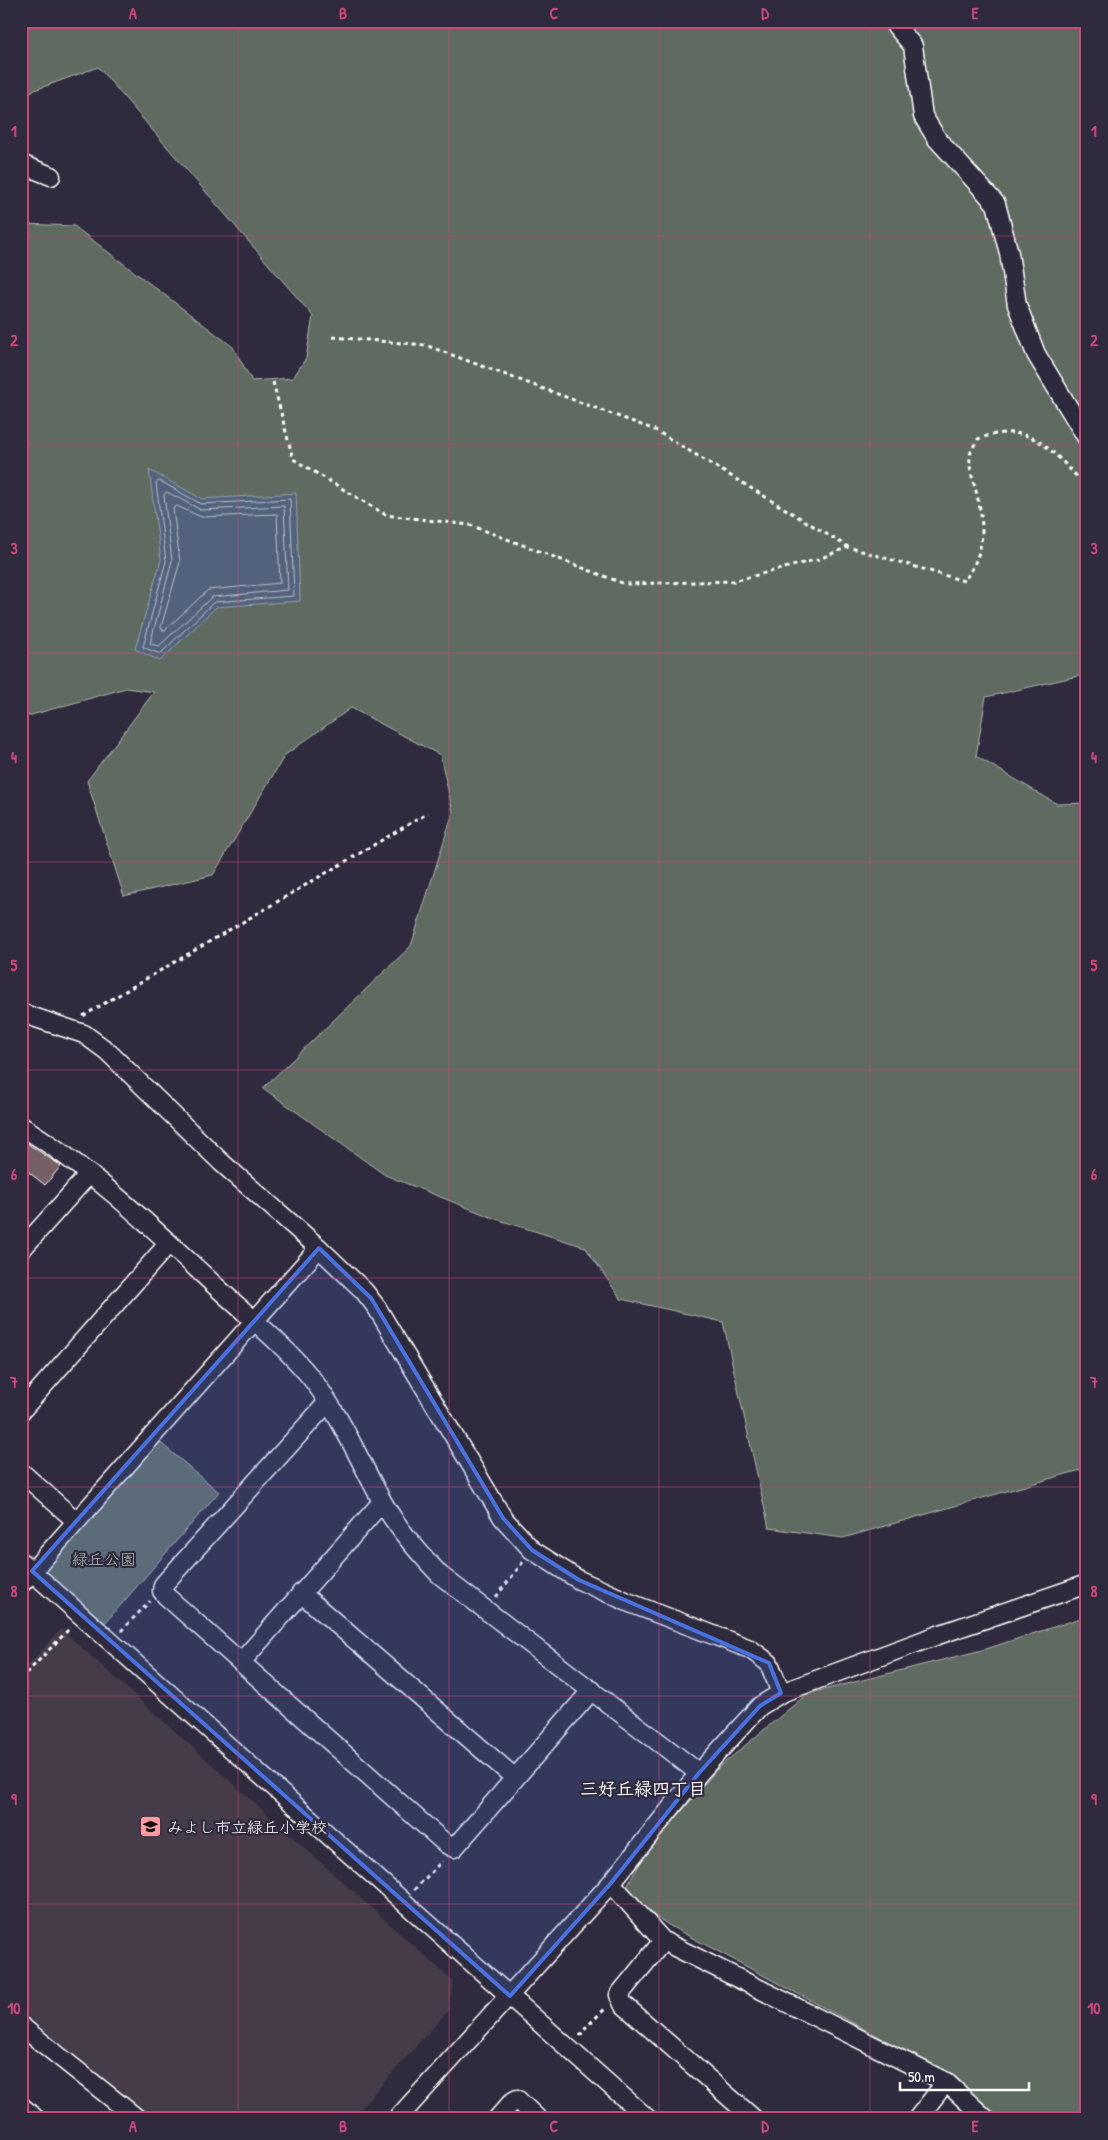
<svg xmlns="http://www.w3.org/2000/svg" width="1108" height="2140" viewBox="0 0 1108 2140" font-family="'Patrick Hand','Klee One',sans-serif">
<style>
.built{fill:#443a49}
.green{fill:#5f6b60;stroke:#afb5b0}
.water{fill:#52627c;stroke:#97a1b0}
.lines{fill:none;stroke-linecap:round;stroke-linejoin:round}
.shore{stroke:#bac0cb;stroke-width:1}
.building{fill:#766065;stroke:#fff}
.minor-casing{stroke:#fff;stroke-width:21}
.path{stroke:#fff;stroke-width:3;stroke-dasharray:4 4;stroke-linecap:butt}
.minor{stroke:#2f2a3d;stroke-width:18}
.marked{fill:#4a71e0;fill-opacity:0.2;stroke:#4a71e0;stroke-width:4;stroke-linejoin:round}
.grid{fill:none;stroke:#ce467c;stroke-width:1;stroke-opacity:0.55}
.labels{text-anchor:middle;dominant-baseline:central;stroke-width:4.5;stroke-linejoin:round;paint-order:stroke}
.park-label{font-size:16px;fill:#afb5b0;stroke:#2f2a3d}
.poi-label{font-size:16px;fill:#fff;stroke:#2f2a3d;text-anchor:start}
.neighbourhood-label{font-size:18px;font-weight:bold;fill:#fff;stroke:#2f2a3d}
.neatline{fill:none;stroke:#ce467c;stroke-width:2}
.grid-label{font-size:16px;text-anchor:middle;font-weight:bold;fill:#ce467c}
</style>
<rect width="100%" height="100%" fill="#2f2a3d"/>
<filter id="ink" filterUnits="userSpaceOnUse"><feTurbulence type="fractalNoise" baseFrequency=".02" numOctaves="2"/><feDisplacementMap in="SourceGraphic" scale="10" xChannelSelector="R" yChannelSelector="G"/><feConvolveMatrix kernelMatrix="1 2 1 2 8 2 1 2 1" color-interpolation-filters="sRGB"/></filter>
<g filter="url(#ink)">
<path class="built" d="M61 1629 453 1981 449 2010 351 2119H154L21 2011V1673Z"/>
<g class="green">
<path d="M21 21H883L909 47 918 104 991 205 1014 310 1087 448V674L986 697 976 756 1057 804 1087 803V1477L1084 1469 843 1538 769 1528 723 1322 621 1299 585 1247 496 1219 385 1175 263 1088 411 946 453 812 440 755 351 708 285 755 213 875 124 896 87 781 154 692 126 688 21 718V224L74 226 233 347 252 381 293 378 306 358 313 316 98 67 21 95Z"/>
<path d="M903 21H1087V434L1038 349 1021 302 1000 202 939 135 927 111 919 45 908 25Z"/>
<path d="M156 1439 219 1492 105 1623 40 1567Z"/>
<path d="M1087 1616V2119H1001L934 2066 670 1926 622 1894 645 1855 717 1769 807 1694 986 1649Z"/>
</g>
<path class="water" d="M149 470 202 499 296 493 300 601 216 607 160 661 135 649 161 560Z"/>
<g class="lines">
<g class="shore">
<path d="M160 481 201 504 290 499 294 596 214 602 160 654 143 647 166 561 156 483Z"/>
<path d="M167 492 201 510 284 506 288 590 212 597 159 646 150 644 172 561 164 495Z"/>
<path d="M177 506 201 517 277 514 280 583 208 590 165 630H162L161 627 180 562 173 509Z"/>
</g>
</g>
<path class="building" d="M21 1139 61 1166 45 1185 21 1166Z"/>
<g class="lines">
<defs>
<g id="minor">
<path d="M892 21 913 46 923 116 937 139 996 204 1009 253 1017 305 1036 354 1087 438"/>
<path d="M21 164 51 176"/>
<path d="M21 1013 84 1034 107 1051 222 1163 319 1248 364 1291 377 1308 503 1518 532 1550 579 1580 630 1603 750 1649 769 1663 781 1693"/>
<path d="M21 1126C95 1171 159 1234 222 1292 253 1320 286 1347 312 1379 341 1416 359 1460 382 1501 397 1528 418 1552 440 1575L699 1773"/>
<path d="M21 1250 89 1174"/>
<path d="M328 1402 163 1585 162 1591 166 1596 446 1844 454 1848 592 1690"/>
<path d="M21 1411 169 1243"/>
<path d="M21 1472 76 1521"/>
<path d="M21 1562 648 2119"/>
<path d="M21 1584 319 1248"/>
<path d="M301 1593 515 1778"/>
<path d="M242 1661 382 1502"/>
<path d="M611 1883 663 1941 946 2082 986 2119"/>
<path d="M663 1941 619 1995 623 2004 754 2119"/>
<path d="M21 2026 138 2119"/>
<path d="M21 2106 36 2119"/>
<path d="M397 2119 611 1883 699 1773 738 1730 760 1706 781 1693 938 1635 1087 1584"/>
<path d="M497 2119 512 2102 517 2099 538 2119"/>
<path d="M917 2119 946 2082"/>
</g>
</defs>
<use href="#minor" class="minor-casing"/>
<g class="path">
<path d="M333 337 425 345 655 430 848 547 964 581C986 551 985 526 976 491 973 480 969 468 970 457 970 451 975 444 978 439 1033 419 1051 451 1087 487"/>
<path d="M273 382 293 459 386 515 470 525 625 584 734 581 819 559 848 547"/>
<path d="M83 1016 428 813"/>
<path d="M496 1597 523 1562"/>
<path d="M121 1631 150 1601"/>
<path d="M21 1679 71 1627"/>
<path d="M414 1890 442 1861"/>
<path d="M580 2036 585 2028 606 2008"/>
</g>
<use href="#minor" class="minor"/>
</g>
</g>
<path class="marked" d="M319 1248 371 1298 503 1518 532 1550 579 1580 769 1663 781 1693 760 1706 699 1773 611 1883 510 1996 32 1571Z"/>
<path class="grid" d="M238 21V2119M449 21V2119M659 21V2119M870 21V2119M21 236H1087M21 444H1087M21 653H1087M21 862H1087M21 1070H1087M21 1278H1087M21 1487H1087M21 1696H1087M21 1904H1087"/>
<defs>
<symbol id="school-square" viewBox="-11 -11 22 22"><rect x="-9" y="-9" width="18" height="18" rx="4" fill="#ff9aa2" stroke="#2f2a3d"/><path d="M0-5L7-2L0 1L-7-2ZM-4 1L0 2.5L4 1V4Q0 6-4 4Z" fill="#111"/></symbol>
</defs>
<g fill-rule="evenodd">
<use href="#school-square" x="138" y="1814" width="25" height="25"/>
</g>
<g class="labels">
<g class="park-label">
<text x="104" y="1559">緑丘公園</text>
</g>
<g class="poi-label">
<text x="167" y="1827">みよし市立緑丘小学校</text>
</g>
<g class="neighbourhood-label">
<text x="643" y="1788">三好丘緑四丁目</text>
</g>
</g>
<rect width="1108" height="2140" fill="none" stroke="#2f2a3d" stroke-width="55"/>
<path d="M900 2082v8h129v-8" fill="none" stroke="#ffffff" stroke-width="2.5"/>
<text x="908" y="2082" font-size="15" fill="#ffffff" stroke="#2f2a3d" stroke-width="4" paint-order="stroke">50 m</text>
<rect x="28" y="28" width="1052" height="2084" class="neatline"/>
<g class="grid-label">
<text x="133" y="19">A</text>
<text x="343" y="19">B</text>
<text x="554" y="19">C</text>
<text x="765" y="19">D</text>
<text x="975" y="19">E</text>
<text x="14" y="137">1</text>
<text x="1094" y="137">1</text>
<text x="14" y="346">2</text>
<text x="1094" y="346">2</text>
<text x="14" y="554">3</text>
<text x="1094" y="554">3</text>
<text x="14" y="763">4</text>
<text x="1094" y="763">4</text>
<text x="14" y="971">5</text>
<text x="1094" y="971">5</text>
<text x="14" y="1180">6</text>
<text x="1094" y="1180">6</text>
<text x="14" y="1388">7</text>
<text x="1094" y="1388">7</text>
<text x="14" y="1597">8</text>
<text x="1094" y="1597">8</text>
<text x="14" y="1805">9</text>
<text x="1094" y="1805">9</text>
<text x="14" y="2014">10</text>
<text x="1094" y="2014">10</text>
<text x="133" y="2132">A</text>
<text x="343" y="2132">B</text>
<text x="554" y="2132">C</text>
<text x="765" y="2132">D</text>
<text x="975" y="2132">E</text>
</g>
</svg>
